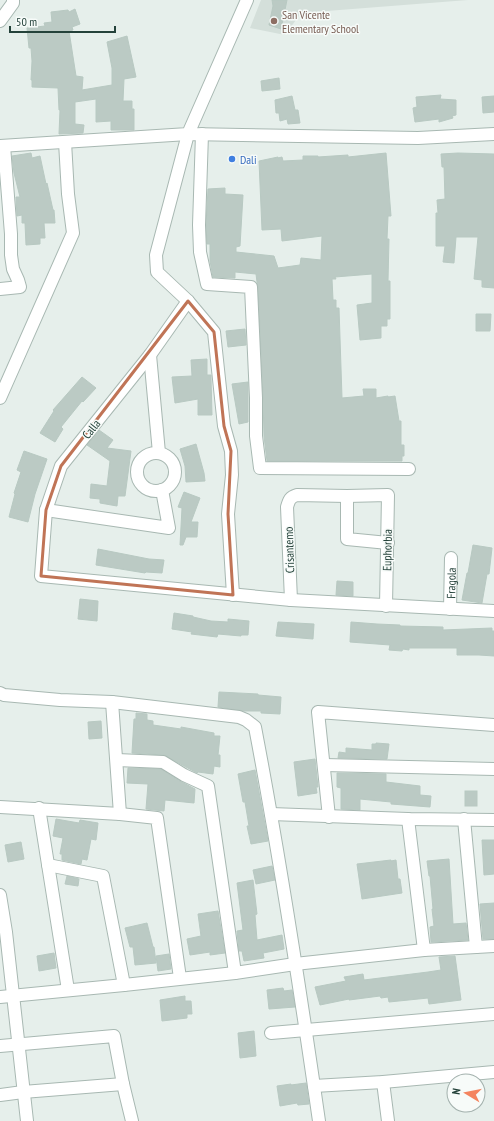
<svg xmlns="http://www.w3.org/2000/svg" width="494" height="1121" viewBox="0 0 494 1121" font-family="'PT Sans Narrow',sans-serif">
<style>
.built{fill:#d4dfda}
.building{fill:#bbcac4;stroke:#b8c9c2}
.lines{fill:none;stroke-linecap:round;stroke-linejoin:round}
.minor-casing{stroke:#a8b8b2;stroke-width:14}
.tertiary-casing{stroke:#a8b8b2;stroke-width:14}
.minor{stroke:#fff;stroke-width:12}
.tertiary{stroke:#fff;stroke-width:12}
.marked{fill:none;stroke:#c07456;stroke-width:3;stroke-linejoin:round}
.education-dot{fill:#8d6e63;stroke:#f7fbf9;stroke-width:1.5}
.shop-dot{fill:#3f7fe0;stroke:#f7fbf9;stroke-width:1.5}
.labels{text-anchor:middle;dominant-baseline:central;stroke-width:3;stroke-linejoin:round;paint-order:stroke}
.education-label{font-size:12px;fill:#785e54;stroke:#f7fbf9;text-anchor:start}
.shop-label{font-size:12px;fill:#366cbe;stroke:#f7fbf9;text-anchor:start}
.street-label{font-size:12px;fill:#24423a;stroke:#f7fbf9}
</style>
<rect width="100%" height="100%" fill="#e6efeb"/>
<path class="built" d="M261 0H468L301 13 285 35 250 28Z"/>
<g class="building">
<path d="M272 0H287L281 29 269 25 273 6Z"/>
<path d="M75 9 80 24 72 27 73 30 69 31 76 76 83 77 82 90 112 85V68L107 42 127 36 136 77 124 79 123 101H132V109H134V130H111V121L96 122V99L75 102V124L84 125 83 133 59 134 60 110H59L58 88 32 87V80H31L32 61 31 48H29L27 28 45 26 44 23 52 22 51 12 68 10 69 12Z"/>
<path d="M279 78 280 89 262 91 261 81Z"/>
<path d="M441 95 440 99 456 100V115L452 116 453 118 439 122V119L415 122 413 108 417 107 416 97Z"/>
<path d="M292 96 295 110H298L300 123 288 124 287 119 280 121 279 113H276L275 100Z"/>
<path d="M494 96V112L483 113 482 97Z"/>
<path d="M31 153 32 158 40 156 46 184 47 183 53 210H54L55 223H44L45 238H40V244L26 245 25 223H22V215L17 216 16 197H20L14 173 12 156Z"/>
<path d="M386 153 391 216H388L387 239H389L388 281H390V319H387V326H381V338L360 340 357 305 372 303V274L335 277 336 279H332L333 300H336V308H339L342 398 364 396 363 389H376V398L388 396V397L395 396 399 421H401V445H404V456H402V461H267L264 436 263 398 258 287 257 282 256 274 235 272V278L213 277 210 261V244H207L206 225 208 189 225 188V194L243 195 240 246 236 247V252L274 256 278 268 300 265 301 258 321 260 322 236 282 241 281 229 262 230 259 161 278 157V158L282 157 283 161 303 160V156H318V157L348 155V157Z"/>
<path d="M458 153 494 154V288L482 287V280L474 279 478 237H456L454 263 443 262 445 246H436V213H438L437 200 445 199 444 167H442L441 154Z"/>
<path d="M476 314H491L490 331H476Z"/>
<path d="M245 329 246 345 228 347 226 331Z"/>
<path d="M207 359V375H211V378L212 415H198V399L175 403 172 377 192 376 191 360Z"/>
<path d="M82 377 96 388 83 402 82 401 61 427 63 429 55 442 40 433 54 411 53 410Z"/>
<path d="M248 382V422L239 424 232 384Z"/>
<path d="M99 430 113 440 107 448 131 451 125 496H118L117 506 100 503V499L90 498 91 484 107 486 110 461 87 445Z"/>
<path d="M196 444 204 473 205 481 186 482 185 466 180 449Z"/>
<path d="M24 451 47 459 35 494 28 522 9 517 15 494 14 493 21 472 17 470Z"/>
<path d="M184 492 200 498 191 522H198L197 537H186L183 545H180L182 508 178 507Z"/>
<path d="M473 545 492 548 489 574H487L482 603 462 600 467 573H468Z"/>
<path d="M98 549 149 559 164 560 162 573 146 572 145 573 96 565Z"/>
<path d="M337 581 353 582V596L336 595Z"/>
<path d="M80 599 98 601 97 621 78 619Z"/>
<path d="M174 613 193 616V617L211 621 228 622V619L249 621 248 635H241V636L218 634 217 637 191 634 192 632 172 629Z"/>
<path d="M278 622 314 624 313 639 276 636Z"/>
<path d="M351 622 377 624 400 625V626L443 627V630L492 628V631H494V656L479 655H457V648H409V650L403 649 402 651 389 650 390 645 350 642Z"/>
<path d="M219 692 258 694V695L281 697 280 714 261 713V711H244L218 707Z"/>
<path d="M136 713 147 714V720L153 721V725L181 729V727L214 733V736H220L218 755H220V767L214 766 213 774 198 772 197 773 164 755 132 753 134 719H136Z"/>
<path d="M101 721 102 738 89 739 88 722Z"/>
<path d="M376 743 389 744 387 759 338 758 339 752 346 753V748L372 750V744H376Z"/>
<path d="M315 759 318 787H316L317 793 298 796 294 762Z"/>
<path d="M128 768 161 769 180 781 195 789 194 803 165 800 164 811 146 809 148 784 127 783Z"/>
<path d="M255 770 268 841 251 844 247 826H249L245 802H243L238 774Z"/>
<path d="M337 773 386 774V782L420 786V795L431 796 430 807 391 804V802L360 799V810L341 809V788L337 787Z"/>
<rect x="465" y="791" width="12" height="15"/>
<path d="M56 819 79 823 80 820 98 823 96 840 91 839 87 860 82 859 81 864 62 860V854H60L63 838 53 836Z"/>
<path d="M482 840H494V874L484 875Z"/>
<path d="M21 842 24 859 8 862 5 845Z"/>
<path d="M449 859 453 924 466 923 468 940 431 942 430 927 434 926 432 909H433L430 876H429L427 861Z"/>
<path d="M391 860V861L396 860 398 879H400L402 893 362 899 357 864Z"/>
<path d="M272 866 275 880 256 884 253 870Z"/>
<path d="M67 876 79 879 78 886 65 884Z"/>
<path d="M253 880 257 914 255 915 257 940 282 935 284 949 263 953 264 958 244 961 242 951H239L237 931 243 930 237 883Z"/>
<path d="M494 903V939H483L480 904Z"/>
<path d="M218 911 225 953 210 955V952L190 955 187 939 201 936 198 914Z"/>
<path d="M147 923 153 947H154L156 963 135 965 133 947H130L125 928Z"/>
<path d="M54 953 56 968 39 971 37 956Z"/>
<path d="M169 954 171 969 158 971 156 956Z"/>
<path d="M455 956 461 1000 429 1004 428 998 389 1002 388 997 381 998 380 996 349 1000V999L320 1005 315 987 346 981 344 977 363 974 364 980 428 972 441 970 439 957Z"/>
<path d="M283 988 284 991 292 990 295 1007 269 1009 267 990Z"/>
<path d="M185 996V1001H191L192 1014H187V1018L162 1021 160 1000Z"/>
<path d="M254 1031 256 1056 240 1058 238 1033Z"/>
<path d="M306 1083 309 1104 298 1105 297 1103 280 1106 277 1086 291 1084V1085Z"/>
</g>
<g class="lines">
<defs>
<g id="minor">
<path d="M0 21 13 3V0"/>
<path d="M202 134 199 225 200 252 207 284 251 287 256 398V436L260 468 409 469"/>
<path d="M0 289 20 287 18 280 13 269 11 255V234L4 146"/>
<path d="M188 301 150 355 61 466 46 510 41 576 291 600 494 611"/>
<path d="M150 355 159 453"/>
<path d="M0 398 73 233 68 194 65 142"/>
<circle cx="156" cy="472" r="19"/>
<path d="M347 496V539L388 543"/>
<path d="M46 510 169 528 162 490"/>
<path d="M233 595 228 514 232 475 231 451 224 426 214 332 188 301 157 272 156 255 188 134 418 138 494 134"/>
<path d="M291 600 287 507C289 500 290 497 297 495L347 496 388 495 386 606"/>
<path id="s1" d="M450 609 451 558"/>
<path d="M0 693 4 695 60 700 112 702 239 717 246 720 255 727C280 858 300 989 319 1121"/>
<path d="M112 702 120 814"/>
<path d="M117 760 163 762 184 775 208 786 235 973"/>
<path d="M324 765 494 769"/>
<path d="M0 807 120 814 157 818 180 978"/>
<path d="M39 808 68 990"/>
<path d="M271 814 408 819 494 820"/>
<path d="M329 817 318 712 494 725"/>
<path d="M408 819 424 950"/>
<path d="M464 819 476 947"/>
<path d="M48 865 103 876 124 985"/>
<path d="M0 895 6 932 27 1121"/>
<path d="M0 997 124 985 235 973 295 964 424 950 494 946"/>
<path d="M271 1033 494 1014"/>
<path d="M0 1046 114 1036 123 1084 132 1121"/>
<path d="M383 1082 388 1121"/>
<path d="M314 1086 383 1082 494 1072"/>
<path d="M0 1095 23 1092 123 1084"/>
</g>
<path id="tertiary" d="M0 146 188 134 247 0"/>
</defs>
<use href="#minor" class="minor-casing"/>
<use href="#tertiary" class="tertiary-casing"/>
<use href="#minor" class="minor"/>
<use href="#tertiary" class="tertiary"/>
</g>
<path class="marked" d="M188 301 214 332 224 426 231 451 228 514 233 595 41 576 46 510 61 466Z"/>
<circle class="education-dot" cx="274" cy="21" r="4"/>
<circle class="shop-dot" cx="232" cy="159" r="4"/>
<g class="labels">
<g class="education-label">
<text x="282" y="14">San Vicente<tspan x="282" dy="14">Elementary School</tspan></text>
</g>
<g class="shop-label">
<text x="240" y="159">Dali</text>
</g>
<g class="street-label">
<text transform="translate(91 429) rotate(-51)">Calla</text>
<text transform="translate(289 550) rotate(-92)">Crisantemo</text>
<text transform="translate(387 550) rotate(-89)">Euphorbia</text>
<text stroke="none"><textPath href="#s1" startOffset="26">Fragola</textPath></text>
</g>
</g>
<g transform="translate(466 1093) rotate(280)"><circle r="19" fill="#f7fbf9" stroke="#a3b1ad"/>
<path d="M0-3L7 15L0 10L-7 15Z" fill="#f4845f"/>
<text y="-6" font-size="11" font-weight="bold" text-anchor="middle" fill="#24423a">N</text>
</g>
<path d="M10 26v6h105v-6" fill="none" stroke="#24423a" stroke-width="2"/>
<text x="16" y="26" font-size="12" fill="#24423a" stroke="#f7fbf9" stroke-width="3" paint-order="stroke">50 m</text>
</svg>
